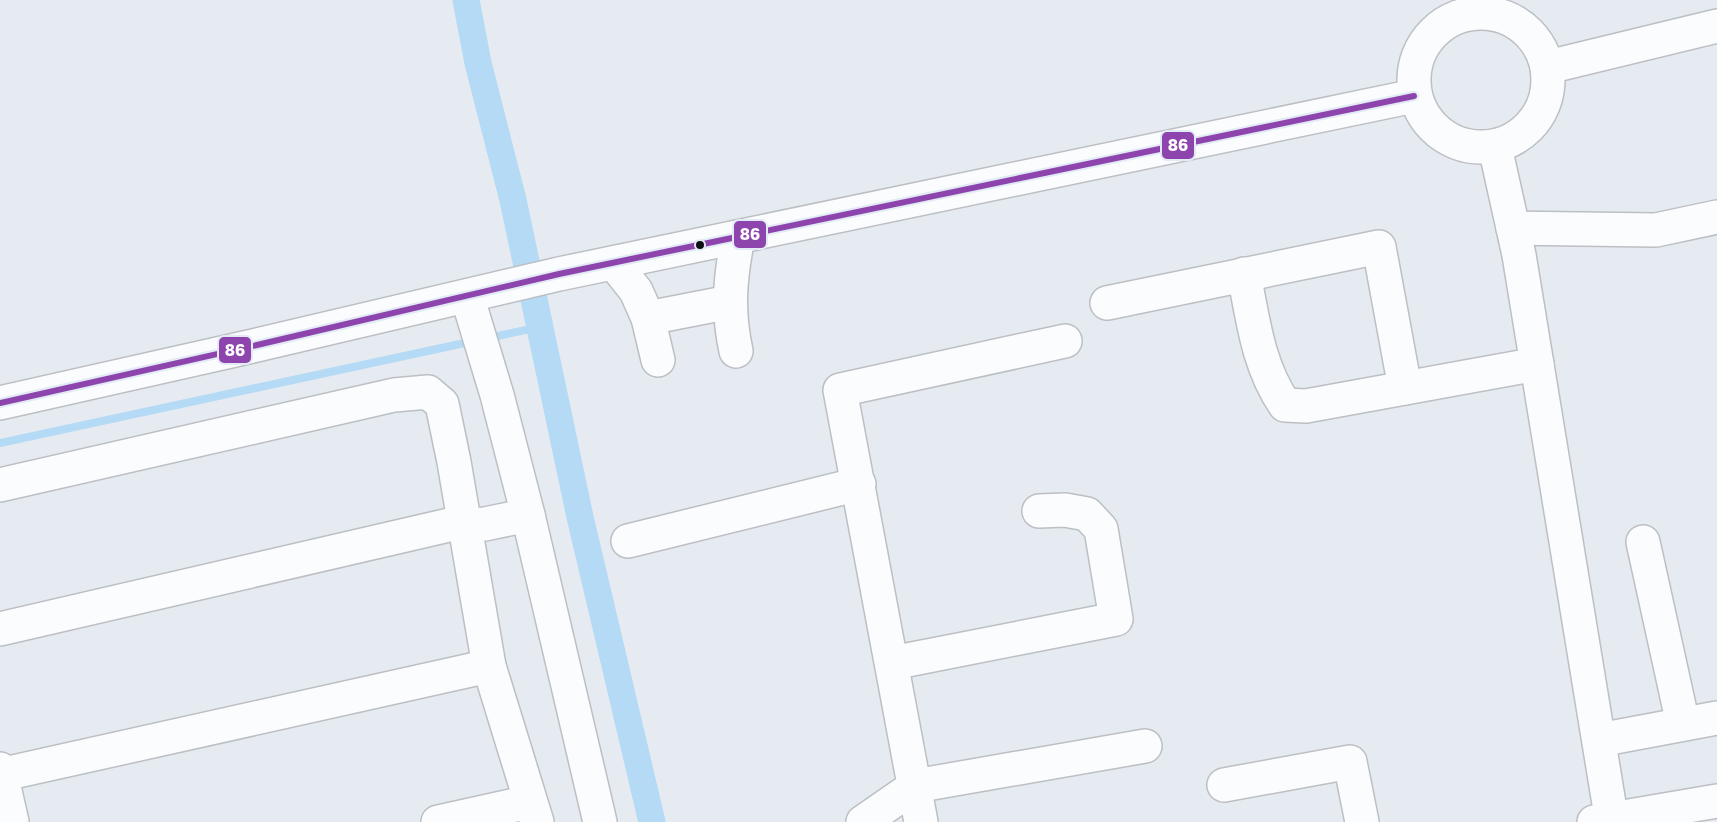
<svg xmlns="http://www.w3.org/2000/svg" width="1717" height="822" viewBox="0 0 1717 822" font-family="'Golos Text',sans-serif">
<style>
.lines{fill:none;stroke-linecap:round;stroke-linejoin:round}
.stream{stroke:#b4daf5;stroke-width:8}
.canal{stroke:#b4daf5;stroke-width:27}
.minor-casing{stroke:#bcbfc3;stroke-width:36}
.minor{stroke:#fbfcfd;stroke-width:33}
.bus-1-casing{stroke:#e2ebf5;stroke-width:10}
.bus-1{stroke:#8e44ad;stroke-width:6}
.bus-dot{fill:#0d1013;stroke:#e2ebf5;stroke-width:2}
.line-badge{stroke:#e2ebf5;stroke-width:2}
.badge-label{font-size:16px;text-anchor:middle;font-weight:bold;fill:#fff}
</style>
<rect width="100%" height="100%" fill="#e6ebf1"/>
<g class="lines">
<g class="stream">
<path d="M488 338 540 327"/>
<path d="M0 443 474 341"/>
</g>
<path class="canal" d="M466 0 478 63 513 200 580 517 652 822"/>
<defs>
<g id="minor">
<circle cx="1481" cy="80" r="67"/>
<path d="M1548 67 1717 26"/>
<path d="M1495 147 1519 255 1612 822"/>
<path d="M1513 228 1656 230 1717 217"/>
<path d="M614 263 636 291 648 318 658 360"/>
<path d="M1244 274C1253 320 1258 366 1285 405L1306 406 1537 364"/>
<path d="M467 296 497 395 528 515 600 822"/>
<path d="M1107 303 1379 247 1405 388"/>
<path d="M648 318 730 302"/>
<path d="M736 351C727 309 730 279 738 237"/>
<path d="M0 403 257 345 559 274 1414 96"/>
<path d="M0 485 394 395 428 392 442 404 454 462 489 666 537 822"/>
<path d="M628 541 859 484"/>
<path d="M1643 542 1683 724"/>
<path d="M0 629 449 525 485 524 528 515"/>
<path d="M892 663 1116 619 1101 529 1087 514 1065 510 1039 511"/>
<path d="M1599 740 1717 718"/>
<path d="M0 769 12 822"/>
<path d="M0 775 489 666"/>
<path d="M1224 785 1350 762 1362 822"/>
<path d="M438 822 529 802"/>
<path d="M863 822 915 786 1145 746"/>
<path d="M921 822 840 390 1065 341"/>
<path d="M1594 822 1717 801"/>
</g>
</defs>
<use href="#minor" class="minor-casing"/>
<use href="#minor" class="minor"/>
<defs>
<path id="bus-1" d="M0 403 257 345 559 274 1414 96"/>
</defs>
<use href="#bus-1" class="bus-1-casing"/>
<use href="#bus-1" class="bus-1"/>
</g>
<circle class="bus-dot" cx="700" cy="245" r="5"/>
<g class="line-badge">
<rect x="1161" y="131" width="34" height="29" rx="6" fill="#8e44ad"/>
<rect x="733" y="220" width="34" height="29" rx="6" fill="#8e44ad"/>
<rect x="218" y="336" width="34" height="28" rx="6" fill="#8e44ad"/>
</g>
<g class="badge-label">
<text x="1178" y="151">86</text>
<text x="750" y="240">86</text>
<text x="235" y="356">86</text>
</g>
</svg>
